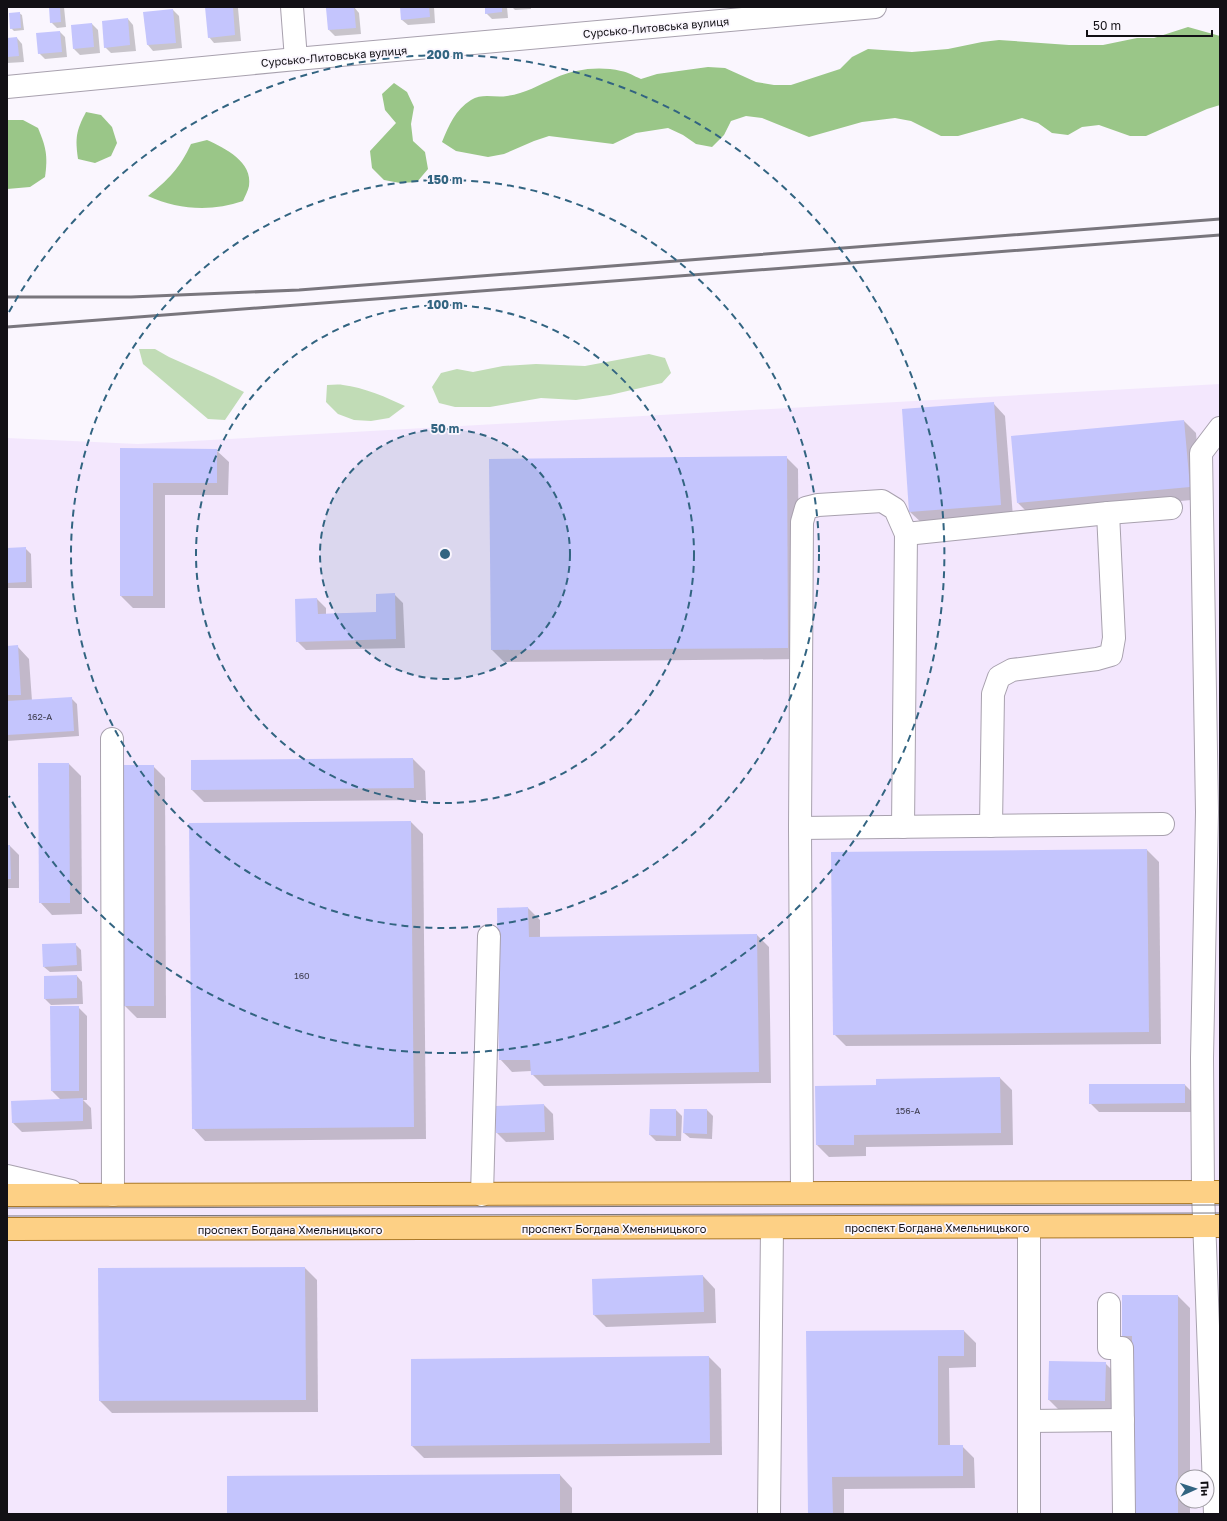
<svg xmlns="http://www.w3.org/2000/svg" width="1227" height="1521" viewBox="0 0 1227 1521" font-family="'Golos Text',sans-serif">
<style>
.built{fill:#f3e7fd;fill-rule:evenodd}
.green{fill:#c1dcb6}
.forest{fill:#9ac688}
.shadow{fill:#0003}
.building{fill:#c4c5fd}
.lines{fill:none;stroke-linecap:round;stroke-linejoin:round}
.minor-casing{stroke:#a8a1ae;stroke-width:24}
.major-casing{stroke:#aa7928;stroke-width:24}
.minor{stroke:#fff;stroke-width:22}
.major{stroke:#fdd085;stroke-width:22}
.tram{stroke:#79767d;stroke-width:1}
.rail{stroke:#79767d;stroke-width:3}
.ring{fill:none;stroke:#326481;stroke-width:2;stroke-dasharray:7 5}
.labels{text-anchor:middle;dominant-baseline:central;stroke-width:3.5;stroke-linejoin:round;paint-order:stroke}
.number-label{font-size:9px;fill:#3e3d4f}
.street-label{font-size:11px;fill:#121015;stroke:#faf6fe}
.centre{fill:#326481;stroke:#faf6fe;stroke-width:2}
.ring-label{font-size:12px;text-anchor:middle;font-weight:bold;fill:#326481;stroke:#faf6fe;stroke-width:3.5;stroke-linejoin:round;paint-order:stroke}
</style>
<rect width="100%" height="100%" fill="#faf6fe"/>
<path class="built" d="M1220 384V1514H7V438L138 444ZM1183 1477H1207V1501H1183Z"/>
<g class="green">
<path d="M139 349H155L169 357 214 377 244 392 225 420 208 419 143 364Z"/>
<path d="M649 354 665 358 671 373 662 383 610 395 576 400 541 398 490 407H455L439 403 432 387 441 373 457 369 473 372 503 366 536 364 585 366Z"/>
<path d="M327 385C332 385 338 384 343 385 363 387 388 398 405 406L389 418 371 421 354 420 338 414 326 402Z"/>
</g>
<g class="forest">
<path d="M1188 27 1220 36V105L1207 109 1146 136H1130L1099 125 1082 127 1068 135 1052 133 1038 123 1022 118 958 136H941L911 121 895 118 862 122 809 137 762 118 746 116 731 121 724 135 712 147 696 144 683 135 668 128 636 133 613 144 549 136 534 141 504 154 488 157 456 151 442 142C449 125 455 110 471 100 482 93 495 98 507 96 524 94 539 85 555 78 575 69 599 66 621 71 628 72 634 76 641 79L657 74 708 67 725 68 756 82 774 85H791L840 69 852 57 868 49 912 52 948 49 982 42 999 40 1069 45H1103L1137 38H1154Z"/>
<path d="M394 83 407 92 414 107 411 124 413 141 425 152 428 169 417 182 400 183 384 180 372 168 370 151 396 123 385 110 382 94Z"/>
<path d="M86 112 101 115 112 127 117 143 111 156 95 163 78 159C75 138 76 131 86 112Z"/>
<path d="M7 120H23L38 128C46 147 48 156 45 177L30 187 7 189Z"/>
<path d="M207 140C225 148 253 162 249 186 248 191 245 196 243 201 212 212 178 210 148 196 168 180 180 168 191 144Z"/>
</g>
<g class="shadow">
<path d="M50 7H64L66 27 57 28 51 22Z"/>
<path d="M206 7H236L238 8 241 41 214 43 209 37Z"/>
<path d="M354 7 359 13 361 34 335 36 329 30Z"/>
<path d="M401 7H434L435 23 408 25 402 20Z"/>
<path d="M486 7H507L508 18 492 19 486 13Z"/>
<path d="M512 7H531V9L515 10Z"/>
<path d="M173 10 179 16 182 48 153 51 148 45 144 13Z"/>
<path d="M19 13 22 15 24 30 14 31 11 28Z"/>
<path d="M128 19 133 25 136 51 111 53 105 47Z"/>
<path d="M92 24 98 30 100 53 80 55 74 49Z"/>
<path d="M60 32 65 37 67 57 45 59 39 53Z"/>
<path d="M17 38 22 44 24 62 7 63V39Z"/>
<path d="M993 403 1005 416 1013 517 923 524 910 512Z"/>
<path d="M1184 421 1196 433 1202 499 1030 515 1018 503Z"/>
<path d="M121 449 216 450 229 462 228 495H165V608H133L121 596Z"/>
<path d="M786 457 798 469 800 659 504 662 492 650 490 460Z"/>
<path d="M25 548 31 554 32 588H7V549Z"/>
<path d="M394 594 403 603 405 648 306 650 297 641 317 599 326 608V614L377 613Z"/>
<path d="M17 646 29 659 32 701 71 698 77 704 79 736 7 741V647Z"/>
<path d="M413 759 425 771 426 800 204 802 192 790Z"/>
<path d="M69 764 81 776 82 914 52 915 40 902Z"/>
<path d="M153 766 165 778 166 1018H137L125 1006Z"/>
<path d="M411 822 423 834 426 1139 205 1141 193 1128Z"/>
<path d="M7 846H10L19 855V888H7Z"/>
<path d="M1147 850 1159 862 1161 1044 846 1046 834 1034Z"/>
<path d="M528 908 540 920V938L757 935 769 947 771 1083 544 1086 532 1074 531 1071 512 1072 500 1059Z"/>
<path d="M75 944 81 950 82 971 50 972 44 967Z"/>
<path d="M77 976 82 982 83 1004 51 1005 45 999Z"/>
<path d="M78 1007 87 1016V1100H83L91 1108 92 1129 22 1132 13 1123 61 1100 52 1091Z"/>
<path d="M1000 1078 1012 1090 1013 1145 866 1147V1156L829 1157 817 1145 877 1086Z"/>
<path d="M1185 1085 1194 1094V1112H1099L1090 1103Z"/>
<path d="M544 1105 553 1114 554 1140 506 1142 497 1133 496 1107Z"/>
<path d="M676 1110 682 1116 681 1141H656L650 1135Z"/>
<path d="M707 1110 713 1116 712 1139 690 1138 684 1133Z"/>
<path d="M305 1268 317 1280 318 1412 112 1413 100 1401Z"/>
<path d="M703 1276 715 1289 716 1323 606 1327 594 1315Z"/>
<path d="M1178 1296 1190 1308V1477H1183V1501H1190V1514H1133V1346L1122 1335Z"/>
<path d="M964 1331 976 1343V1367L949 1368 950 1446H962L974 1458 975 1488 844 1489V1514H809L807 1332Z"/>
<path d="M709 1357 721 1369 722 1455 424 1458 412 1446Z"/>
<path d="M1105 1363 1114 1372V1409H1058L1049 1400Z"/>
<path d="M560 1475 572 1488V1514H228Z"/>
</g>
<g class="building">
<path d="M49 7H60L61 22 50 23Z"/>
<path d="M205 7H233L235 35 208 38Z"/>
<path d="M354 7 356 28 328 30 326 8Z"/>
<path d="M400 7H429L430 17 401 20Z"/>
<path d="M485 7H502V12L485 14Z"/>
<path d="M173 9 176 43 147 45 143 12Z"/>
<path d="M20 12 21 28 10 29 9 13Z"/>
<path d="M128 18 130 45 104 48 102 21Z"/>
<path d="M92 23 94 47 73 49 71 25Z"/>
<path d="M60 31 62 52 38 54 36 33Z"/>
<path d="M17 37 19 56 7 57V38Z"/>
<path d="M994 402 1001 505 909 512 902 409Z"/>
<path d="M1184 420 1190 487 1017 503 1011 436Z"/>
<path d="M120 448 217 449V483H153V596H120Z"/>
<path d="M787 456 788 648 491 650 489 459Z"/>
<path d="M26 547V582L7 583V548Z"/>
<path d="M395 593 396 639 296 642 295 599 317 598 318 614 376 612V594Z"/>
<path d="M18 645 21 695H7V646Z"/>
<path d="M72 697 74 731 7 735V701Z"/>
<path d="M413 758 414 788 191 790V760Z"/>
<path d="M38 763H69L70 903H39Z"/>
<rect x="124" y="765" width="30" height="241"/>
<path d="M411 821 414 1127 192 1129 189 823Z"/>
<path d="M7 845H10L11 879H7Z"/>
<path d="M1147 849 1149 1032 833 1035 831 852Z"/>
<path d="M528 907 529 937 757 934 759 1072 531 1075 530 1060H499L497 908Z"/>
<path d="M76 943 77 965 43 967 42 944Z"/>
<path d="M77 975V998L44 999V976Z"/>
<path d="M50 1006H79V1091H51Z"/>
<path d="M1000 1077 1001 1133 854 1135V1145H816L815 1086 876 1085V1079Z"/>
<path d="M1089 1084H1185V1103L1089 1104Z"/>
<path d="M83 1098V1121L12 1123 11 1101Z"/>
<path d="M544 1104 545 1132 496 1133 495 1106Z"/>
<path d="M650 1109H676V1136L649 1135Z"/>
<path d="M684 1109H707V1134L683 1133Z"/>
<path d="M305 1267 306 1400 99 1401 98 1268Z"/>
<path d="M703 1275 704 1312 593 1315 592 1279Z"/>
<path d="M1122 1295H1178V1514H1132V1336H1122Z"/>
<path d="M964 1330V1356H938V1445H963V1476L832 1477 833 1514H808L806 1331Z"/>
<path d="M709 1356 710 1443 411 1446V1359Z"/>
<path d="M1049 1361 1106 1362 1105 1401 1048 1400Z"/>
<path d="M560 1474V1514H227V1476Z"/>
</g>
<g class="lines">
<defs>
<g id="minor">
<path d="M292 7 296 59"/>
<path d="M7 87 296 59 875 7"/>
<path d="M112 739 113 1195"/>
<path d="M991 826 993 694 999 677 1012 670 1097 659 1111 655 1114 638 1108 513"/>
<path d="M903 827 906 534"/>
<path d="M800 828 1163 824"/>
<path d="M7 1176 71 1191"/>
<path d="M802 1193 800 828 802 522 806 508 818 505 882 501 895 509 906 534 1108 513 1171 508"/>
<path d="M482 1195 489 936"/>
<path d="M1109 1304V1348H1122L1124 1514"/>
<path d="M1029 1421 1123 1420"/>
<path d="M769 1514 772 1228"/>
<path d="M1029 1514V1227"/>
<path d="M1215 1514 1203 1192 1202 1058 1207 812 1201 453 1220 428"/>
</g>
<g id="major">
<path d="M7 1195 1220 1192"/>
<path d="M7 1229 1220 1226"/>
</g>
</defs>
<use href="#minor" class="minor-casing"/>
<use href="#major" class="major-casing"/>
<use href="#minor" class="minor"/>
<use href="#major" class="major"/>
<g class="tram">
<path d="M7 1208 1220 1205"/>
<path d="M7 1216 1220 1213"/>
</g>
<g class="rail">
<path d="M7 297H131L299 290 1220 219"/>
<path d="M7 327 1220 235"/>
</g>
</g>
<circle cx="445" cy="554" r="125" fill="#326481" fill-opacity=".12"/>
<g class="ring">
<circle cx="445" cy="554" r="125"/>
<circle cx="445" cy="554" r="249"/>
<circle cx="445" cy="554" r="374"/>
<path d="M9 312A499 499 0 1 1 9 796"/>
</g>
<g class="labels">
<g class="number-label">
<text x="40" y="716">162-А</text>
<text x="302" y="975">160</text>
<text x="908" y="1110">156-А</text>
</g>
<g class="street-label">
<text transform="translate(656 27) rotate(-5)">Сурсько-Литовська вулиця</text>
<text transform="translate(334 56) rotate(-5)">Сурсько-Литовська вулиця</text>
<text x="937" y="1227">проспект Богдана Хмельницького</text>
<text x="614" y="1228">проспект Богдана Хмельницького</text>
<text x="290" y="1229">проспект Богдана Хмельницького</text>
</g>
</g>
<circle cx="445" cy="554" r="6" class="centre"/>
<g class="ring-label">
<text x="445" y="59">200 m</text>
<text x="445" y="184">150 m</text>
<text x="445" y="309">100 m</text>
<text x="445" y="433">50 m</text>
</g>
<rect width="1227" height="1521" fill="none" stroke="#121015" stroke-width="16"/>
<g transform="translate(1195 1489) rotate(87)"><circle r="19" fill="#faf6fe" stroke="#9d9aa1"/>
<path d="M0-3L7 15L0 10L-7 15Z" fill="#326481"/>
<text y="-6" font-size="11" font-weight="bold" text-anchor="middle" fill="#121015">Пн</text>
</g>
<path d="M1087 30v6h125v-6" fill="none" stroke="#121015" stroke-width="2"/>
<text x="1093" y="30" font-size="12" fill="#121015" stroke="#faf6fe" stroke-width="3" paint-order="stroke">50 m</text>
</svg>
